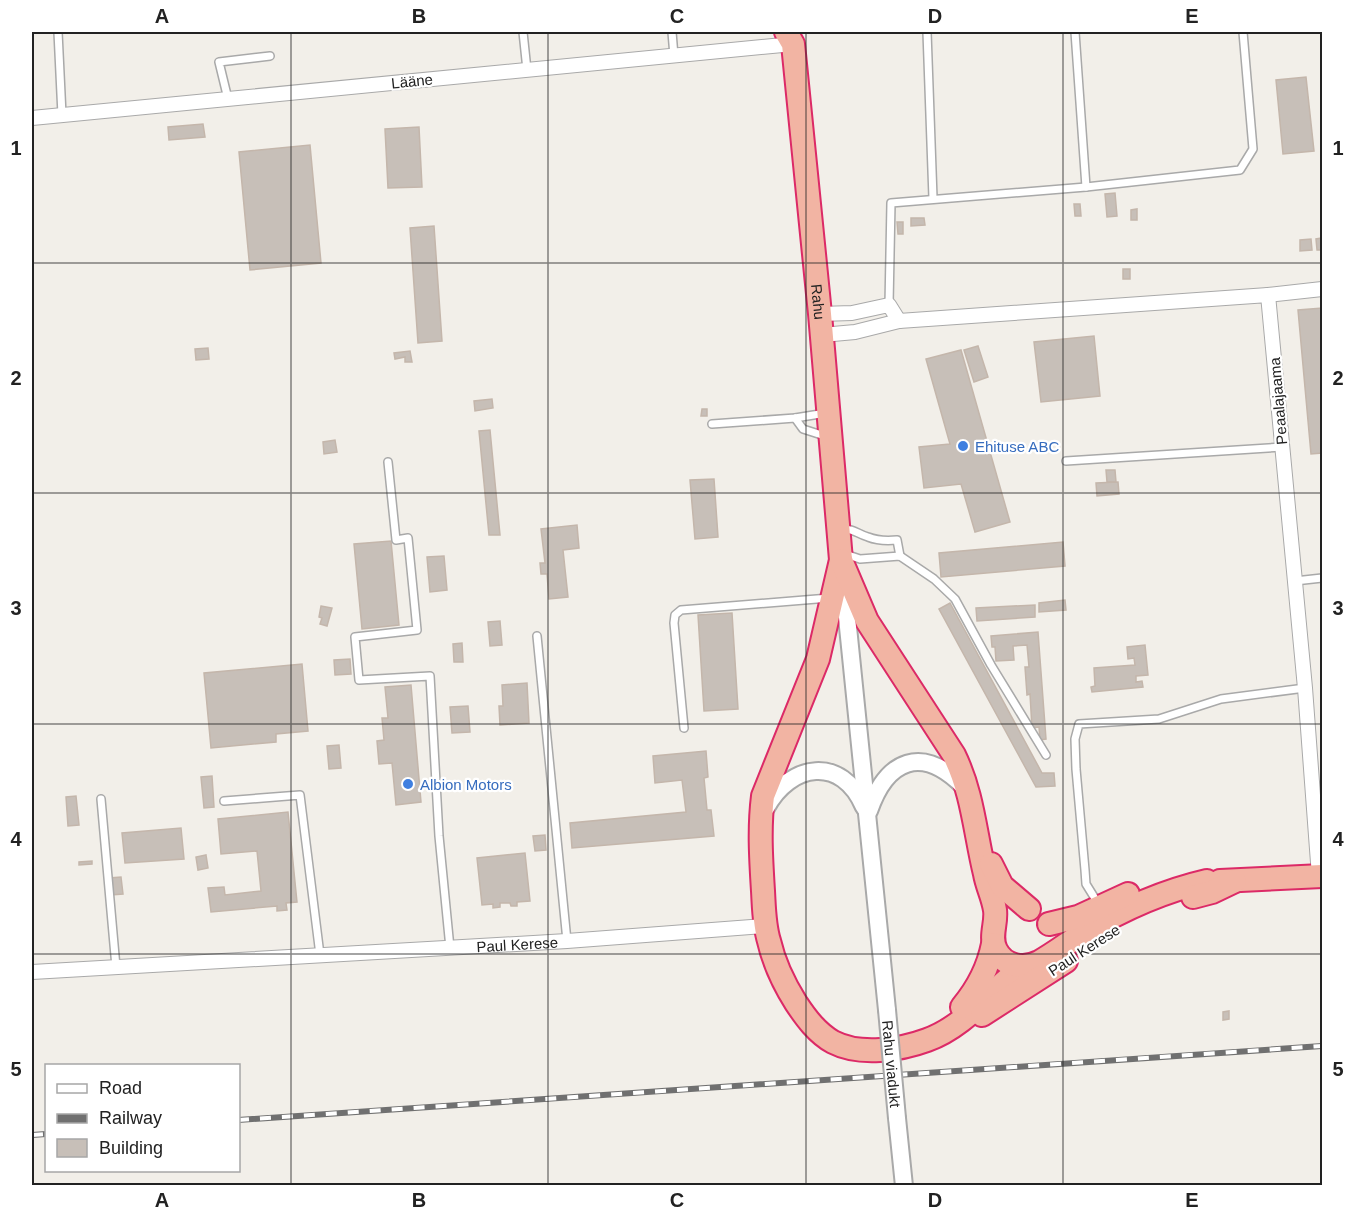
<svg xmlns="http://www.w3.org/2000/svg" width="1354" height="1217" viewBox="0 0 1354 1217" font-family="Helvetica,sans-serif">
<style>
.building{fill:#c7bfb8;stroke:#c4b6ab;stroke-width:1.5}
.lines{fill:none;stroke-linecap:round;stroke-linejoin:round}
.service-casing{stroke:#a9a9a9;stroke-width:10}
.minor-casing{stroke:#a9a9a9;stroke-width:16}
.tertiary-casing{stroke:#a9a9a9;stroke-width:20}
.trunk-casing{stroke:#dc2a67;stroke-width:26}
.service{stroke:#fff;stroke-width:7}
.minor{stroke:#fff;stroke-width:14}
.tertiary{stroke:#fff;stroke-width:16}
.trunk{stroke:#f2b4a3;stroke-width:22}
.rail-casing{stroke:#707070;stroke-width:6}
.rail{stroke:#fff;stroke-width:4;stroke-dasharray:11;stroke-linecap:butt}
.tertiary-bridge-casing{stroke:#a9a9a9;stroke-width:20;stroke-linecap:butt}
.tertiary-bridge{stroke:#fff;stroke-width:16}
.grid{fill:none;stroke:#222;stroke-width:1.5;stroke-opacity:0.55}
.shop-dot{fill:#3f7fe0;stroke:#fff;stroke-width:2}
.labels{text-anchor:middle;dominant-baseline:central;stroke-width:4.5;stroke-linejoin:round;paint-order:stroke}
.street-label{font-size:15px;fill:#222;stroke:#fff}
.shop-label{font-size:15px;fill:#366cbe;stroke:#fff;text-anchor:start}
.neatline{fill:none;stroke:#222;stroke-width:2}
.grid-label{font-size:20px;text-anchor:middle;font-weight:bold;fill:#222}
</style>
<rect width="100%" height="100%" fill="#f2efe9"/>
<g class="building">
<path d="M1306 77 1314 151 1283 154 1276 80Z"/>
<path d="M203 124 205 137 169 140 168 127Z"/>
<path d="M419 127 422 187 388 188 385 129Z"/>
<path d="M310 145 321 263 250 270 239 152Z"/>
<path d="M1115 193 1117 216 1107 217 1105 194Z"/>
<path d="M1074 204H1080L1081 216H1075Z"/>
<path d="M1137 209V220H1131V210Z"/>
<path d="M911 218H924L925 225 911 226Z"/>
<path d="M897 222H903V234H898Z"/>
<path d="M434 226 442 341 418 343 410 228Z"/>
<path d="M1322 238V250H1317L1316 239Z"/>
<path d="M1311 239 1312 250 1300 251V240Z"/>
<rect x="1123" y="269" width="7" height="10"/>
<path d="M1322 308V453L1311 454 1298 310Z"/>
<path d="M1094 336 1100 396 1041 402 1034 342Z"/>
<path d="M978 346 988 377 974 382 964 350Z"/>
<path d="M208 348 209 359 196 360 195 349Z"/>
<path d="M961 350 1010 522 975 532 961 484 924 488 919 447 950 444 926 359Z"/>
<path d="M410 351 412 362H405V357L395 359 394 353Z"/>
<path d="M492 399 493 408 475 411 474 401Z"/>
<path d="M702 409H707V416H701Z"/>
<path d="M490 430 500 535H489L479 431Z"/>
<path d="M335 440 337 452 324 454 323 442Z"/>
<path d="M1106 470H1115L1116 482H1107Z"/>
<path d="M714 479 718 537 695 539 690 480Z"/>
<path d="M1118 482 1119 494 1097 496 1096 483Z"/>
<path d="M577 525 579 548 563 550 568 597 549 599 547 574H541L540 563H545L541 529Z"/>
<path d="M391 541 399 625 362 629 354 544Z"/>
<path d="M1063 542 1065 566 941 577 939 553Z"/>
<path d="M444 556 447 590 430 592 427 557Z"/>
<path d="M1065 600 1066 610 1039 612V603Z"/>
<path d="M950 603 1042 773H1054L1055 786 1036 787 939 609Z"/>
<path d="M1035 605V617L977 621 976 608Z"/>
<path d="M321 606 332 608 327 626 320 624 322 618 319 617Z"/>
<path d="M732 613 738 709 704 711 698 615Z"/>
<path d="M500 621 502 645 490 646 488 622Z"/>
<path d="M1038 632 1046 739 1040 740 1039 727 1032 728 1030 694 1027 695 1025 667H1029L1027 645 1013 646 1014 660 996 661 995 647H992L991 636Z"/>
<path d="M462 643 463 662H454L453 644Z"/>
<path d="M1145 645 1148 675 1136 676V682L1142 681 1143 687 1092 692 1091 687 1095 686 1094 668 1135 665 1134 658 1128 659 1127 647Z"/>
<path d="M350 659 351 674 335 675 334 660Z"/>
<path d="M302 664 308 731 276 734V742L211 748 204 673Z"/>
<path d="M527 683 529 723 500 725 499 706H503L502 685Z"/>
<path d="M411 685 421 802 396 805 392 763 379 764 377 741 384 740 382 718H388L385 687Z"/>
<path d="M468 706 470 732 452 733 450 707Z"/>
<path d="M339 745 341 768 329 769 327 746Z"/>
<path d="M706 751 708 777 704 778 707 810H711L714 836 572 848 570 823 686 812 682 780 655 783 653 756Z"/>
<path d="M212 776 214 807 204 808 201 777Z"/>
<path d="M76 796 79 825 68 826 66 797Z"/>
<path d="M288 812 297 902 286 903 287 910 277 911V906L211 912 208 888 224 887 225 895 261 891 257 851 221 854 218 819Z"/>
<path d="M181 828 184 859 125 863 122 833Z"/>
<path d="M545 835 546 850 535 851 533 836Z"/>
<path d="M525 853 530 901 517 902V906H511L510 903H500V907L493 908V904L482 905 477 858Z"/>
<path d="M206 855 208 868 198 870 196 857Z"/>
<path d="M92 861V864L79 865V862Z"/>
<path d="M121 877 123 894 111 895 109 878Z"/>
<path d="M1229 1011V1019L1223 1020V1012Z"/>
</g>
<g class="lines">
<defs>
<g id="service">
<path d="M58 32 62 115"/>
<path d="M523 32 527 70"/>
<path d="M672 32 674 56"/>
<path d="M927 32 933 198"/>
<path d="M1075 32 1086 187"/>
<path d="M228 99 219 62 270 56"/>
<path d="M889 305 891 203 1086 187 1240 170 1253 149 1243 32"/>
<path d="M795 418 803 429 828 437"/>
<path d="M712 424 795 418 826 413"/>
<path d="M1066 461 1283 447"/>
<path d="M388 462 396 540 408 538 417 630 355 637 359 680 430 676 439 836 450 948"/>
<path d="M840 529C856 529 855 533 868 537 878 541 887 541 897 540L900 556"/>
<path d="M845 554 860 559 900 556 934 579 955 599 991 665 1046 755"/>
<path d="M1295 581 1322 578"/>
<path d="M537 636 567 941"/>
<path d="M684 728 674 623 675 615 681 610 829 598"/>
<path d="M101 799 116 967"/>
<path d="M224 801 300 795 320 955"/>
<path d="M1099 905 1086 884 1085 870 1076 769 1075 739 1079 724 1159 719 1221 699 1305 688"/>
</g>
<g id="minor">
<path d="M32 118 793 44"/>
<path d="M1268 295 1322 289"/>
<path d="M820 314 852 313 889 305 899 321"/>
<path d="M822 335 855 332 899 321 1268 295 1305 688 1319 876"/>
<path id="s1" d="M32 972 567 941 765 926"/>
</g>
<g id="tertiary">
<path d="M843 578 887 1010"/>
<path d="M766 808C790 763 842 755 864 807"/>
<path d="M869 811C887 759 922 745 963 786"/>
<path d="M897 1118 904 1186"/>
</g>
<g id="trunk">
<path id="s2" d="M786 32 793 44 820 314 841 560 818 659 763 796C759 828 761 859 763 891 764 908 764 925 769 941 774 963 784 984 796 1003 806 1018 817 1033 833 1042 860 1056 900 1050 927 1040 966 1026 991 990 1024 966"/>
<path d="M841 560 867 621 954 755C973 794 975 833 985 874 987 886 993 897 995 910 997 924 989 936 996 950 1004 966 1023 970 1039 962 1055 953 1069 942 1085 932 1123 909 1164 891 1207 881"/>
<path d="M991 864 1002 886 1029 909"/>
<path d="M1220 881 1322 876"/>
<path d="M1193 897 1212 892 1235 881"/>
<path d="M1049 924 1078 917 1128 894"/>
<path d="M962 1007C978 988 988 969 993 944"/>
<path d="M982 1015 1066 961"/>
</g>
</defs>
<use href="#service" class="service-casing"/>
<use href="#minor" class="minor-casing"/>
<use href="#tertiary" class="tertiary-casing"/>
<use href="#trunk" class="trunk-casing"/>
<use href="#service" class="service"/>
<use href="#minor" class="minor"/>
<use href="#tertiary" class="tertiary"/>
<use href="#trunk" class="trunk"/>
<defs>
<g id="rail">
<path d="M238 1120 1322 1046"/>
<path d="M32 1135 46 1134"/>
</g>
</defs>
<use href="#rail" class="rail-casing"/>
<use href="#rail" class="rail"/>
<defs>
<g id="tertiary-bridge">
<path id="s3" d="M887 1010 897 1118"/>
</g>
</defs>
<use href="#tertiary-bridge" class="tertiary-bridge-casing"/>
<use href="#tertiary-bridge" class="tertiary-bridge"/>
</g>
<path class="grid" d="M291 32V1186M548 32V1186M806 32V1186M1063 32V1186M32 263H1322M32 493H1322M32 724H1322M32 954H1322"/>
<g class="shop-dot">
<circle cx="963" cy="446" r="6"/>
<circle cx="408" cy="784" r="6"/>
</g>
<g class="labels">
<g class="street-label">
<text transform="translate(412 81) rotate(-6)">Lääne</text>
<text stroke="none"><textPath href="#s2" startOffset="273">Rahu</textPath></text>
<text transform="translate(1278 401) rotate(-95)">Peaalajaama</text>
<text stroke="none"><textPath href="#s1" startOffset="486">Paul Kerese</textPath></text>
<text transform="translate(1084 950) rotate(-33)">Paul Kerese</text>
<text stroke="none"><textPath href="#s3" startOffset="54">Rahu viadukt</textPath></text>
</g>
<g class="shop-label">
<text x="975" y="446">Ehituse ABC</text>
<text x="420" y="784">Albion Motors</text>
</g>
</g>
<rect width="1354" height="1217" fill="none" stroke="#ffffff" stroke-width="66"/>
<rect x="45" y="1064" width="195" height="108" fill="#ffffff" stroke="#a7a7a7" stroke-width="1.5"/>
<rect x="57" y="1084" width="30" height="9" fill="#ffffff" stroke="#a7a7a7" stroke-width="1.5"/>
<text x="99" y="1094" font-size="18" fill="#222222">Road</text>
<rect x="57" y="1114" width="30" height="9" fill="#707070" stroke="#a7a7a7" stroke-width="1.5"/>
<text x="99" y="1124" font-size="18" fill="#222222">Railway</text>
<rect x="57" y="1139" width="30" height="18" fill="#c7bfb8" stroke="#a7a7a7" stroke-width="1.5"/>
<text x="99" y="1154" font-size="18" fill="#222222">Building</text>
<rect x="33" y="33" width="1288" height="1151" class="neatline"/>
<g class="grid-label">
<text x="162" y="23">A</text>
<text x="419" y="23">B</text>
<text x="677" y="23">C</text>
<text x="935" y="23">D</text>
<text x="1192" y="23">E</text>
<text x="16" y="155">1</text>
<text x="1338" y="155">1</text>
<text x="16" y="385">2</text>
<text x="1338" y="385">2</text>
<text x="16" y="615">3</text>
<text x="1338" y="615">3</text>
<text x="16" y="846">4</text>
<text x="1338" y="846">4</text>
<text x="16" y="1076">5</text>
<text x="1338" y="1076">5</text>
<text x="162" y="1207">A</text>
<text x="419" y="1207">B</text>
<text x="677" y="1207">C</text>
<text x="935" y="1207">D</text>
<text x="1192" y="1207">E</text>
</g>
</svg>
